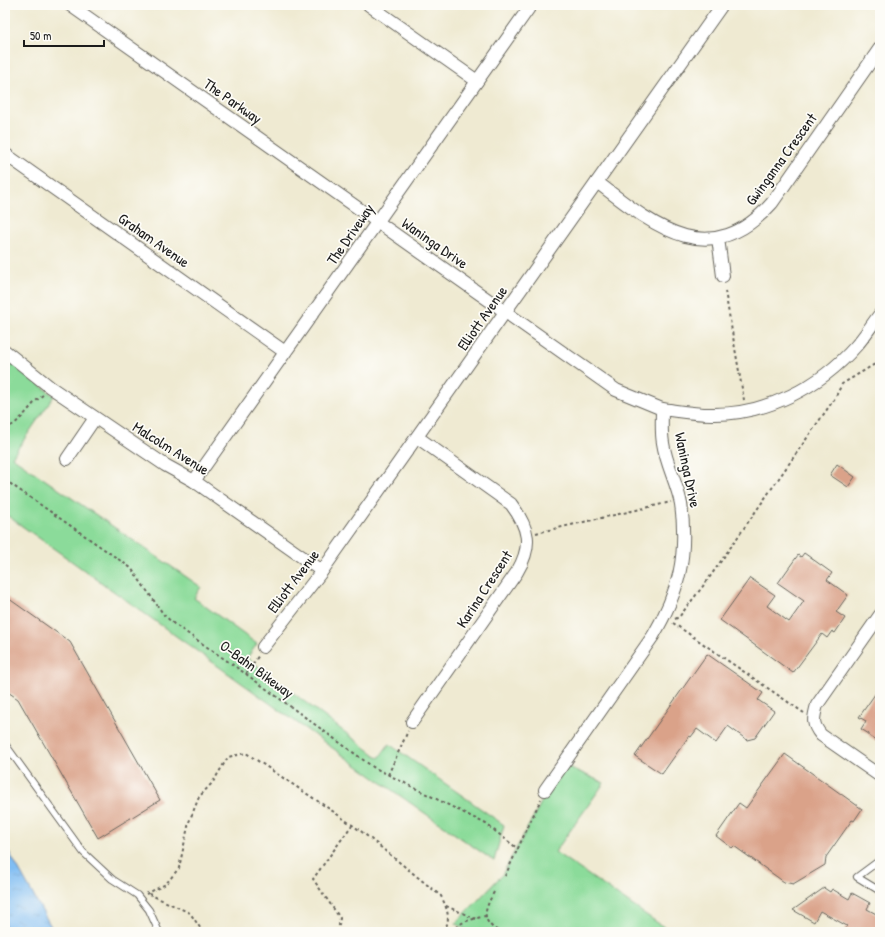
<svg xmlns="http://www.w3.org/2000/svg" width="885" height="937" viewBox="0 0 885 937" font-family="'Patrick Hand',sans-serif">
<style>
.green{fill:#8bdb9a;stroke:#547c5b}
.water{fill:url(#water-ripples);stroke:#4e6c88}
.building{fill:#daa289}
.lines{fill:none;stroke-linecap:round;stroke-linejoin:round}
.service-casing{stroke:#66645c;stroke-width:8}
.minor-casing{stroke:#66645c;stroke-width:14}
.path{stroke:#66645c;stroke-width:2;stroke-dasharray:3 3;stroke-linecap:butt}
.service{stroke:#fff;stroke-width:6}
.minor{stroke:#fff;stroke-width:12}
.labels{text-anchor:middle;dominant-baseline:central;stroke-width:3.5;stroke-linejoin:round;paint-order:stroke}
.street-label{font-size:15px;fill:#1c1c1c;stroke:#fdfcf7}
</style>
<defs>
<pattern id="water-ripples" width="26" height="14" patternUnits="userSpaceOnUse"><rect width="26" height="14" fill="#80bdf3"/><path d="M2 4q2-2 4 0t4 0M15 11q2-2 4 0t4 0" fill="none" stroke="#6ea2d0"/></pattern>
</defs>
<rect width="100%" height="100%" fill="#fdfcf7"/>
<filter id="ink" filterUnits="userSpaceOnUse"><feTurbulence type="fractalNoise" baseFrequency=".025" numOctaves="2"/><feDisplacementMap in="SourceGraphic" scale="8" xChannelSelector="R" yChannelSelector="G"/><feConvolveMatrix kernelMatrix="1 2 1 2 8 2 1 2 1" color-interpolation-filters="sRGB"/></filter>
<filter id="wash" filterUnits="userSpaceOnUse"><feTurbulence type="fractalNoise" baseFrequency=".012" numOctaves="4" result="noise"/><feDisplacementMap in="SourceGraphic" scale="16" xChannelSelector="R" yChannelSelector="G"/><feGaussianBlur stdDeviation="0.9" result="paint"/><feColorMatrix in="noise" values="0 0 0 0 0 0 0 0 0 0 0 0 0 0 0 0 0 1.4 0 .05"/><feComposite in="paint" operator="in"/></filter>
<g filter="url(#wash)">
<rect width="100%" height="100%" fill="#efead2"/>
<g class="green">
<path d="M5 357 54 396 12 457 201 587 194 598 257 644 247 658 379 758 389 744 504 825 494 861C329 748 168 629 5 514Z"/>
<path d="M562 764 604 783 555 852 671 932H469L456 923 502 875Z"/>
</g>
<path class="water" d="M5 845 54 932H5Z"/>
<g id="blocks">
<g class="building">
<path d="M837 464 855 477 848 487 830 475Z"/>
<path d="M804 553 832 573 827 580 848 595 836 612 845 618 835 633 832 631 827 638 822 634 793 673 720 620 750 578 775 595 767 606 789 622 804 601 778 583 798 555 801 557Z"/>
<path d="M5 596 70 642 160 800 98 838 18 699 5 690Z"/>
<path d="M707 654 763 693 758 700 774 711 755 738 747 740 728 726 716 743 697 729 691 737 689 736 662 774 635 756Z"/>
<path d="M880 687V743L869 736V734L861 729 866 721 859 717Z"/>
<path d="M785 754 862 809 854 821 852 820 826 857 825 865 793 884 784 882 734 846 732 848 716 836 739 803 746 808Z"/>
<path d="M824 888 830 892 832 889 849 899 852 893 870 903 867 909 880 916V932H844L847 926 820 911 814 922 793 910Z"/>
</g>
</g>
</g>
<g filter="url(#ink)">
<use href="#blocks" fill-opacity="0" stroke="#66645c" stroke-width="1"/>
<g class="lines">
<defs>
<g id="service">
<path d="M5 744 83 852 112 879 137 895 149 910 159 932"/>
<path d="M880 860 857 877 880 891"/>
</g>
<g id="minor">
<path d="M70 5 616 390 662 409C662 420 661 432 663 443 666 464 677 483 681 504 688 556 679 592 653 636L545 790"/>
<path d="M369 5 477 81"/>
<path d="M5 154 285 352"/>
<path d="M597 182C654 226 710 273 772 203L880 48"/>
<path d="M718 238 723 276"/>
<path d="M5 351 50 387 165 465 194 481 322 571"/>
<path d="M662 409C678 411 694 414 711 414 766 415 820 387 856 346 865 336 872 324 880 314"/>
<path d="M67 459 95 418"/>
<path d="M194 481 531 5"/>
<path d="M880 615 817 705C813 719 812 724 821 735L880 776"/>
<path d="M263 647 322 571 722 5"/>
<path d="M412 722 517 572C533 545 529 528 511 504L417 437"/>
</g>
</defs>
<use href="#service" class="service-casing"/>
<use href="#minor" class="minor-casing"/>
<g class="path">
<path d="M725 291 744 400"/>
<path d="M5 428C20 425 30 404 43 395"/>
<path d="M5 480 131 568 164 615 174 624 246 674 373 767 486 824 518 849"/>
<path d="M536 533 671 502"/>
<path d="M675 619 679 617 707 581 835 398 842 384 875 364 880 357"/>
<path d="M673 623 804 713"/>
<path d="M246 674 259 655"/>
<path d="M388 775 408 731"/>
<path d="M505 876 541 799"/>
<path d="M494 892C485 909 479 921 500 932"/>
<path d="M146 894 166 884 179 868 189 822 199 797 213 782 228 757 246 753 334 812 362 832 441 896C447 908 452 920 443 932"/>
<path d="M149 894 190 913 203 932"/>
<path d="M446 906 476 919"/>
<path d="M338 932 340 918 313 879 352 825"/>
<path d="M452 932C460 920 472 920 485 916"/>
</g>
<use href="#service" class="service"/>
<use href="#minor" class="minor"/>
</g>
</g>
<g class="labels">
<g class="street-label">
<text transform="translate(233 101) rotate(35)">The Parkway</text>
<text transform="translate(781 159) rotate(-54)">Gwinganna Crescent</text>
<text transform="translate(350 234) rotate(-55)">The Driveway</text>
<text transform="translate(154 240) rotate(35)">Graham Avenue</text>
<text transform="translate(435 243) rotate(35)">Waninga Drive</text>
<text transform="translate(482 318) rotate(-55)">Elliott Avenue</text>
<text transform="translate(171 448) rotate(32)">Malcolm Avenue</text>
<text transform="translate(688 470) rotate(78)">Waninga Drive</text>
<text transform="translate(293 581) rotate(-53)">Elliott Avenue</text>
<text transform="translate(484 589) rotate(-57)">Karina Crescent</text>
<text transform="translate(257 669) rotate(36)">O-Bahn Bikeway</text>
</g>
</g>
<rect width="885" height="937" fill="none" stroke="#fdfcf7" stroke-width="20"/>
<path d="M24 40v6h80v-6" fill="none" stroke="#1c1c1c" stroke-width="2"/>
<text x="30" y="40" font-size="12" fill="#1c1c1c" stroke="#fdfcf7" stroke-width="3" paint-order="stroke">50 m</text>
</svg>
